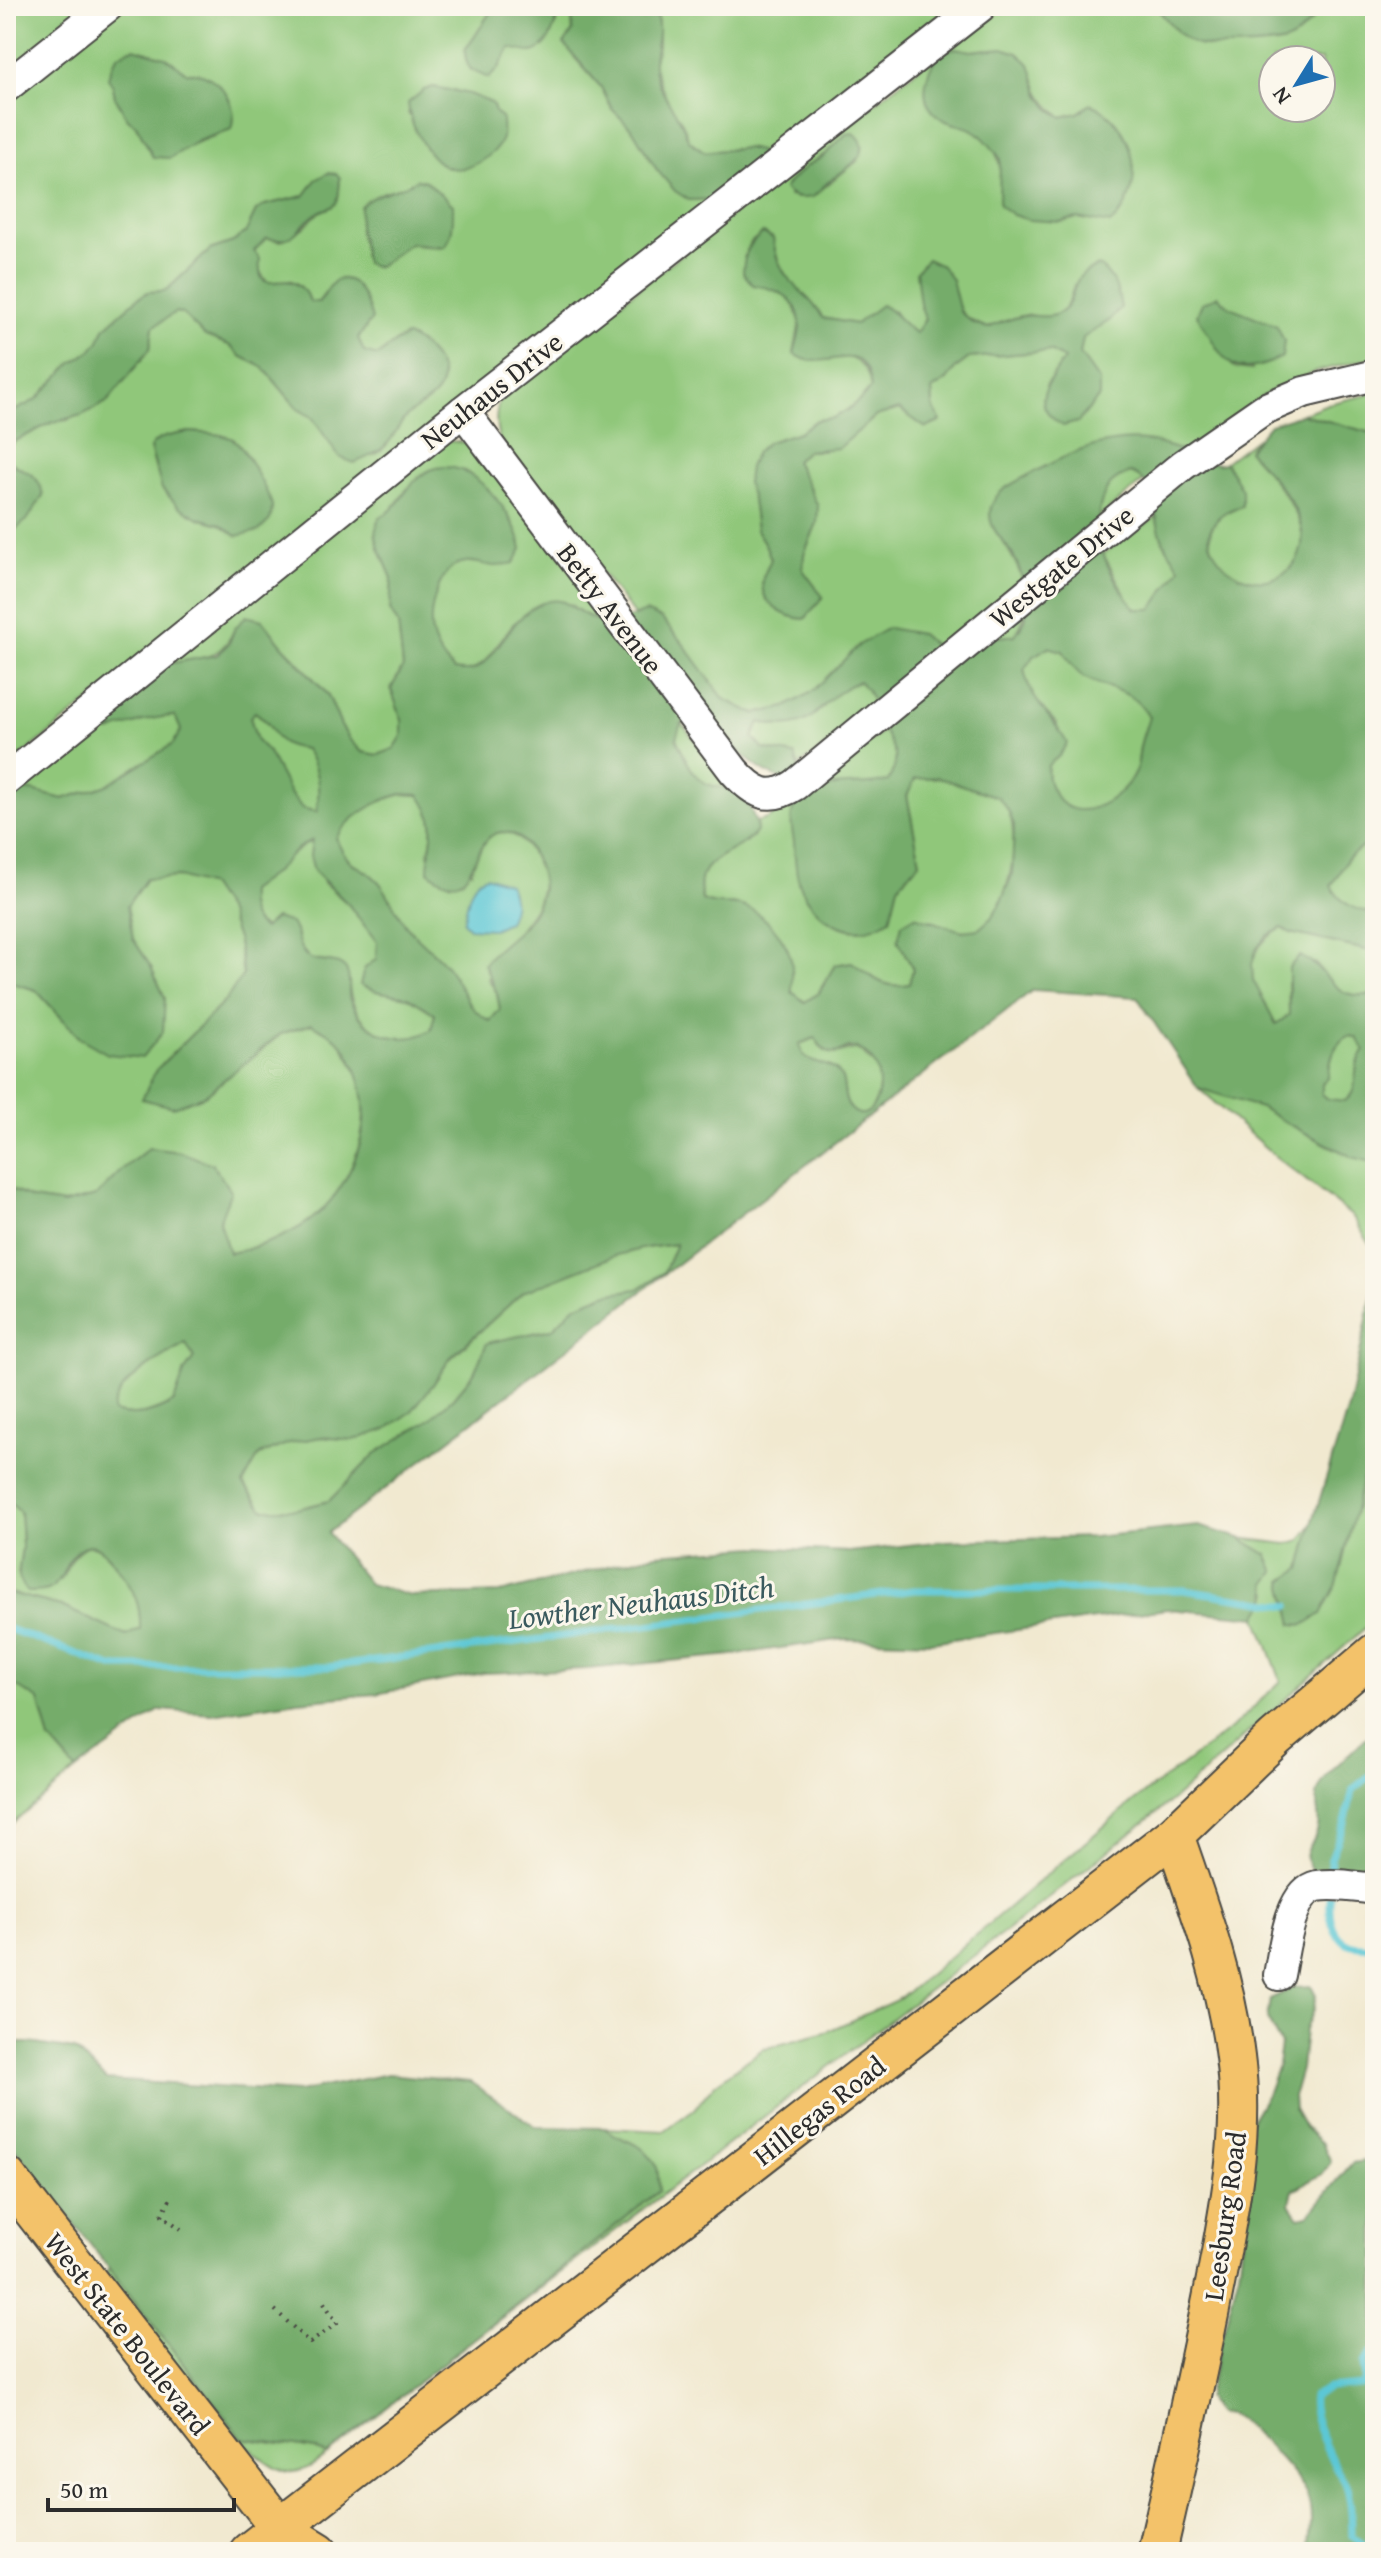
<svg xmlns="http://www.w3.org/2000/svg" width="1381" height="2558" viewBox="0 0 1381 2558" font-family="'Gentium Book Plus',serif">
<style>
.green{fill:#90c77a;stroke:#5e7952;stroke-width:2;fill-rule:evenodd}
.forest{fill:#74ac6a;stroke:#506c4a;stroke-width:2;fill-rule:evenodd}
.water{fill:#5cc7d5;stroke:#447980;stroke-width:2}
.lines{fill:none;stroke-linecap:round;stroke-linejoin:round}
.stream{stroke:#5cc7d5;stroke-width:7}
.minor-casing{stroke:#494844;stroke-width:34}
.major-casing{stroke:#494844;stroke-width:42}
.path{stroke:#494844;stroke-width:4;stroke-dasharray:2 6;stroke-linecap:butt}
.minor{stroke:#fff;stroke-width:30}
.major{stroke:#f3c26a;stroke-width:38}
.labels{text-anchor:middle;dominant-baseline:central;stroke-width:6;stroke-linejoin:round;paint-order:stroke}
.street-label{font-size:28px;fill:#2b2b2b;stroke:#fbf7ec}
.water-label{font-size:30px;font-style:italic;fill:#3a5a5e;stroke:#fbf7ec}
</style>
<rect width="100%" height="100%" fill="#fbf7ec"/>
<filter id="ink" filterUnits="userSpaceOnUse"><feTurbulence type="fractalNoise" baseFrequency=".0125" numOctaves="2"/><feDisplacementMap in="SourceGraphic" scale="16" xChannelSelector="R" yChannelSelector="G"/><feConvolveMatrix kernelMatrix="1 2 1 2 8 2 1 2 1" color-interpolation-filters="sRGB"/></filter>
<filter id="wash" filterUnits="userSpaceOnUse"><feTurbulence type="fractalNoise" baseFrequency=".006" numOctaves="4" result="noise"/><feDisplacementMap in="SourceGraphic" scale="32" xChannelSelector="R" yChannelSelector="G"/><feGaussianBlur stdDeviation="1.8" result="paint"/><feColorMatrix in="noise" values="0 0 0 0 0 0 0 0 0 0 0 0 0 0 0 0 0 1.4 0 .05"/><feComposite in="paint" operator="in"/></filter>
<g filter="url(#wash)">
<rect width="100%" height="100%" fill="#f1e9d0"/>
<g class="green">
<path d="M6 6H92L6 75Z"/>
<path d="M121 6H496C483 19 478 36 465 49L471 70 489 78 510 47 532 52 556 24 557 13 566 8 572 16 574 57 601 87 612 109 633 130 657 170 689 200 718 199 6 768V537L43 496C38 469 23 474 6 458V449L15 441 53 422 68 420 107 402 150 349 153 327 175 312 183 314 205 336 229 345 240 356 263 367 298 409 312 417 339 456C349 456 367 458 376 454 391 446 395 427 407 416 414 409 425 405 432 398 456 376 428 345 406 336 394 341 388 349 377 356L363 352 358 338 366 328 339 279 333 283 318 302H311C307 297 304 289 299 285 277 267 267 307 254 251L266 238 281 241 303 228 319 212 332 207 338 200 340 178 316 180 304 196 265 205 256 211 246 232 233 242 210 250 171 286 164 291 148 292 138 298 104 328 99 341 92 350 71 364 36 400 6 415V99ZM152 54C193 63 200 103 214 137L153 157 137 126 127 118 115 97 113 86ZM433 87 469 94 495 112 414 123 408 113ZM407 186 444 247 422 246 410 243 378 267 367 264 360 207C373 194 390 189 407 186ZM189 432C202 433 222 433 233 439 246 446 265 491 272 505L237 536 220 524 199 518 156 471 150 448 169 436Z"/>
<path d="M653 6H963L760 165 762 153 747 148 705 152 689 140 682 122 671 107 659 82 653 63 658 47V18Z"/>
<path d="M998 6H1154C1167 18 1178 37 1195 44 1210 49 1280 47 1293 38 1305 30 1314 17 1323 6H1375V357L1315 372 1271 391 1184 452C1112 426 1069 453 1007 487L994 529C1017 560 1040 599 1015 635L999 637 982 634 946 656 859 645 814 691 786 707 755 714 724 699 685 646 662 619 634 615 499 439C495 423 495 412 501 396ZM954 48 971 51 987 49 1030 64C1035 87 1043 103 1062 117L1078 113 1091 104C1115 127 1128 134 1134 168L1077 218 1061 222 1001 175C1000 150 986 136 964 125ZM1273 60H1321V108H1273ZM829 151 857 161 813 196 797 198 789 196 790 181 808 165ZM763 233 773 238C776 262 785 277 802 294 810 303 817 307 822 318L856 324 893 311 902 324 916 333 925 319 920 304 952 280C959 310 956 316 988 328 1000 323 1013 317 1026 315 1033 315 1039 317 1046 317 1065 315 1070 301 1074 285L1110 320 1083 337 1080 354 1099 381V397L1078 422 1046 386 1064 359 1050 351 969 358 956 368 946 381 932 390 933 407 940 422 926 428 900 409 876 416 864 427 823 451H807L795 461 811 490 817 523 804 554 803 570 823 597 805 619C784 618 758 603 763 578 765 572 769 565 771 559L765 544 756 530 752 498 747 483 768 442 799 432 817 420 833 418 847 410 860 400 871 388C866 347 826 355 794 354L800 321 794 306 785 293 770 287 744 257 751 242ZM1217 297 1230 307 1252 370 1235 368 1224 357Z"/>
<path d="M1375 393V434L1302 414 1327 404Z"/>
<path d="M1258 437 1248 450C1271 477 1330 536 1288 570 1278 578 1261 584 1248 580 1207 566 1191 520 1242 506L1226 463H1224Z"/>
<path d="M450 441 467 443 475 447 612 621C595 620 584 616 570 604L539 605 513 624 484 662 471 671H455C442 659 433 645 430 628 427 606 440 563 466 562 476 561 488 565 498 566L522 549C516 516 490 490 464 470L407 489 388 515 379 517V548L392 578 390 610 398 624 403 667 391 689 402 720V736L394 749 378 755 362 752 350 740 341 726 328 695 295 658 283 646 235 628C221 662 199 658 166 664L442 443Z"/>
<path d="M1131 473 1146 479 1097 519C1103 493 1103 482 1131 473Z"/>
<path d="M1156 517 1163 541 1180 568 1152 609 1136 610 1126 596 1103 554Z"/>
<path d="M1048 647 1063 651C1069 660 1074 671 1084 676 1111 693 1129 685 1149 717 1146 727 1142 737 1140 747 1138 759 1139 767 1132 778 1115 803 1076 827 1055 795 1048 785 1046 777 1048 765L1059 756 1057 724 1034 700 1027 685 1024 669 1034 656Z"/>
<path d="M859 681 870 692 876 707 798 767 795 755 763 749 752 737 760 722 776 726 821 710 831 697 844 687Z"/>
<path d="M255 712C279 730 270 745 305 749 319 769 320 788 318 812L302 808 291 795 268 752 257 741 250 717Z"/>
<path d="M158 716H175L182 730 173 744 105 786 63 799 32 791 10 788 90 723 111 732 127 724Z"/>
<path d="M681 723 746 801C728 785 721 793 704 782 691 775 682 752 675 738Z"/>
<path d="M884 730C896 751 901 759 889 781L873 786 799 884C813 907 828 930 859 930 868 930 881 923 890 919L898 886 920 862 907 795 915 779C923 778 932 777 939 778 950 780 990 792 998 797 1028 818 1011 915 978 929 963 935 945 926 931 920L898 940 913 969 909 984C883 990 872 976 851 962L835 965 818 993 805 1002 792 992 791 959 733 904 717 906 702 900C691 854 735 858 757 831L756 822 767 819 817 784Z"/>
<path d="M402 794 419 795C435 815 435 831 428 855L471 872C474 863 477 852 483 844 507 808 545 860 541 889 539 907 527 918 518 931 507 946 498 963 488 979L497 993 500 1009 490 1022C465 1007 464 991 449 969 436 952 418 941 405 924 396 912 391 898 382 886 365 863 349 873 336 838 349 816 378 800 402 794Z"/>
<path d="M1375 837V914C1354 909 1342 905 1331 886L1348 858Z"/>
<path d="M313 840 324 883 348 904 377 942 376 959 364 969 376 991 408 997 435 1014 431 1030C393 1053 348 1024 349 980L334 963 310 959 299 946 296 930C263 929 246 930 249 891 270 875 290 852 313 840Z"/>
<path d="M179 877 210 886 228 913 238 942 243 975 225 1001 156 1070 204 1096 281 1034 312 1024C320 1029 331 1034 338 1040 342 1044 345 1051 348 1055 380 1105 360 1175 319 1213 295 1235 259 1247 229 1253L219 1222 149 1148 124 1168 96 1196 64 1204 32 1199 6 1187V981L36 990 80 1038 165 998 151 967 133 939 127 906 146 879Z"/>
<path d="M1282 928 1291 933 1375 952V994C1342 1000 1334 987 1315 963L1288 983 1289 1015 1276 1025 1273 1023C1269 1007 1258 996 1253 981 1245 958 1263 938 1282 928Z"/>
<path d="M1348 1036 1356 1037 1365 1050C1363 1054 1360 1058 1358 1063 1353 1077 1359 1091 1345 1101L1328 1099 1322 1094V1084L1328 1078C1330 1062 1332 1044 1348 1036Z"/>
<path d="M815 1038C818 1043 821 1049 826 1052 844 1061 851 1036 870 1061 873 1064 876 1067 878 1070 884 1085 872 1128 852 1110 840 1100 848 1081 837 1071 823 1058 806 1071 799 1044Z"/>
<path d="M1198 1088C1219 1095 1244 1099 1263 1109 1300 1129 1334 1153 1375 1163V1244L1371 1246 1353 1217 1275 1156Z"/>
<path d="M677 1244 664 1272 638 1289 605 1294 575 1306 552 1329 487 1343 474 1373 453 1398 429 1420 375 1454 329 1501 297 1509H263L243 1483 259 1455 289 1443 321 1437 354 1440 432 1386 450 1359 523 1292 614 1256 645 1248Z"/>
<path d="M186 1343 194 1358 185 1371 174 1402C154 1413 135 1419 113 1412 110 1385 166 1354 186 1343Z"/>
<path d="M1375 1429V1619L1174 1799 1027 1915 435 2369 659 2191 612 2134 604 2128 664 2131 694 2109 715 2084 763 2049 826 2032 901 1998 1134 1801 1231 1729 1281 1681 1257 1617 1269 1593 1265 1584 1275 1572 1267 1555 1240 1538 1287 1544 1301 1540 1312 1524 1301 1569 1283 1582 1293 1623 1337 1584Z"/>
<path d="M6 1498 20 1512 22 1546 18 1574 61 1580C77 1546 89 1530 116 1566 132 1586 142 1602 140 1629L126 1636 61 1606 6 1592Z"/>
<path d="M6 1680 39 1699 50 1740 76 1770 6 1829Z"/>
<path d="M109 2269 242 2438 315 2449 327 2455C316 2463 303 2474 288 2472 244 2464 139 2320 108 2280L106 2272Z"/>
</g>
<g class="forest">
<path d="M496 6H653C663 30 656 39 654 61 652 84 673 105 682 124 685 129 686 137 690 141 693 145 701 149 705 152L747 148 762 152 760 165 721 199 689 200 675 191 657 170 633 130 612 109 601 87 564 44 573 31 572 16 566 8 557 13C555 27 549 50 531 52 525 52 516 49 510 48L498 69 489 78C471 71 465 69 465 49 478 36 483 19 496 6Z"/>
<path d="M1154 6H1323C1313 18 1302 35 1288 41 1273 47 1209 49 1195 44 1178 37 1167 18 1154 6Z"/>
<path d="M134 48 165 57 188 73C215 69 241 104 232 129L198 141 170 158 153 157 137 126 127 118 115 97 113 86 108 78C113 60 116 53 134 48Z"/>
<path d="M955 48 971 51 1003 48 1018 53 1030 64 1040 95 1049 108 1062 117 1078 113 1091 104C1138 124 1149 192 1110 224L1077 218 1061 222 1029 220 1013 215 999 205 1000 158C993 149 985 137 975 131 965 125 955 125 946 121 915 106 924 75 939 52Z"/>
<path d="M433 87 469 94 492 103 495 112 502 119C502 124 503 133 502 138 497 155 469 172 451 168 429 164 409 124 408 103L424 90Z"/>
<path d="M854 133C879 153 842 171 828 182 823 187 819 192 813 197 801 199 792 199 784 189L790 181 808 165 823 157 846 134Z"/>
<path d="M328 173 337 174 340 178C339 186 340 196 336 203 332 209 326 208 319 212 296 225 299 245 266 238L254 251 260 259C256 300 283 271 299 286 304 289 307 297 311 302H319C325 296 328 286 335 281 356 270 368 305 372 319L358 338 364 352 377 356C389 349 394 341 407 336 427 344 454 373 435 395 427 404 413 409 405 418 399 425 396 432 391 439 382 452 368 457 354 463L339 457 312 417 298 409 263 367 240 356 229 345 205 336 183 314 176 312 153 327 150 349 107 402 82 415 53 422 15 441 6 449V415L36 400 71 364 92 350 99 341 104 328 138 298 148 292 164 291 171 286 210 250 233 242 246 232 256 211 265 205 304 196 316 180Z"/>
<path d="M417 179 426 181 453 205C453 220 454 233 445 247L410 243 378 267 366 264 359 230 360 207C376 190 399 192 417 179Z"/>
<path d="M763 233 773 238C778 286 804 284 823 318L856 324 881 305C896 312 902 325 916 333L925 319 920 304 916 271 927 259 942 266 952 280 960 312 973 323 988 328C999 323 1011 318 1024 316 1035 314 1050 320 1061 312 1081 297 1064 277 1099 266 1114 278 1118 289 1121 308L1110 320 1083 338 1080 354 1099 381V397L1078 422 1063 426C1027 403 1048 386 1064 359L1050 351 969 358 956 368 946 381 932 390 933 407 941 421 926 428 899 409 876 416 839 448 807 451 795 461 818 506 817 523 804 554 803 570 823 597 805 619C784 618 758 603 763 578 765 572 769 565 771 559L765 544 756 530 752 499 747 483 749 467 756 452 768 442 799 432 817 420 833 418 847 410 860 400 871 388C865 343 840 362 812 361 805 361 800 357 794 354 796 344 801 331 800 322 797 296 775 288 753 285L743 273C744 254 748 244 763 233Z"/>
<path d="M1218 296 1230 307 1277 326 1284 341 1282 357C1227 385 1224 357 1197 315L1202 303Z"/>
<path d="M1302 414 1375 434V837L1348 858 1331 886C1342 905 1354 909 1375 914V952L1291 933 1282 928 1267 936 1257 948 1252 964 1253 980 1276 1024 1289 1015V967L1300 956C1334 972 1329 1002 1375 994V1163L1352 1157 1290 1125 1261 1108 1198 1088 1137 997 1033 990 328 1533 369 1584 411 1596 500 1593 656 1554 756 1547 849 1552 943 1541 1093 1537 1198 1526 1240 1538 1267 1555 1275 1572 1266 1584C1271 1600 1264 1604 1257 1617L1167 1609 931 1642 844 1639 732 1655 587 1669 484 1673 376 1694 298 1701 212 1714 160 1710 76 1770 50 1740 39 1700 6 1680V1592L61 1606 126 1636 140 1629C141 1605 134 1590 120 1571 105 1551 90 1530 69 1561 62 1572 61 1584 47 1590 42 1592 34 1592 28 1592 13 1580 21 1564 22 1547 22 1536 21 1524 20 1512L6 1498V1187L32 1199 64 1204 96 1196 124 1168 149 1148 181 1152 212 1164 231 1191 219 1222 229 1253C257 1249 297 1233 318 1214 350 1184 372 1133 362 1090 358 1073 352 1053 338 1040 331 1034 320 1029 312 1024L280 1034 204 1096 173 1107 142 1099 156 1070 225 1001 243 975 238 942 228 913 210 886 179 877 146 879 127 906 133 939 151 967 165 998 163 1032 142 1058 108 1054 80 1038 36 990 6 981V788L32 791 63 799 105 786 173 744 181 730 175 716C146 716 123 731 95 733L88 718 166 664 217 655 229 643 235 628 246 616 262 620 283 646 328 695 341 726 350 740 362 752 378 755 394 749 402 736V720L391 689 403 667 398 624 390 610 392 578 379 548 375 533 379 517C398 511 403 490 418 478 461 440 514 510 522 549L514 563C508 564 501 566 495 566 486 566 474 560 465 562 452 564 444 575 439 586 425 618 429 647 454 670 460 671 468 672 473 670 497 660 507 619 540 604 567 592 574 614 597 620 614 624 630 617 646 612L662 619 685 646 724 699 755 714 786 707 813 691 859 645 888 628 921 634 945 655 982 634 999 637 1015 635C1018 630 1023 625 1025 620 1030 602 1022 571 1013 555 1005 542 989 529 990 513 991 493 1012 484 1027 476 1067 454 1114 431 1160 444 1180 449 1199 457 1218 464L1226 463 1242 490V506C1227 510 1216 515 1210 531 1207 541 1213 551 1219 559 1254 603 1318 574 1299 519 1290 493 1265 470 1248 450L1270 424ZM1131 473C1163 487 1150 513 1163 540 1167 550 1175 559 1180 568L1152 609H1136C1112 580 1092 545 1100 507 1105 487 1112 479 1131 473ZM1048 647 1063 651C1069 660 1074 671 1084 677 1111 693 1129 685 1149 717 1146 727 1142 737 1140 747 1138 759 1139 767 1132 778 1115 803 1076 826 1055 795 1048 785 1046 776 1048 765L1059 756 1067 743C1051 713 1031 704 1024 669L1034 656ZM859 681C872 694 874 705 880 721 889 748 905 752 888 781 863 788 832 781 809 793 804 795 797 801 795 805 789 816 792 830 794 842 795 855 795 873 800 885 815 922 855 943 890 919L898 886 920 862 907 796 915 779 937 777 998 797 1008 810 1014 825 1012 875 1000 904 991 918 979 929 962 931 915 916 902 924 898 940 913 969 909 984C883 990 872 977 852 962L835 965 819 993 805 1002 792 992C792 981 793 969 791 959 787 940 764 913 745 907 728 901 721 908 702 900 691 854 735 858 757 831 755 816 748 797 732 790 722 786 711 788 702 781 690 772 682 751 676 738L681 723H711C734 746 755 773 787 781L800 771 795 755 763 749 753 737 760 722C819 738 814 699 859 681ZM255 712C281 729 267 745 305 749 319 769 320 788 317 812L302 808 291 795 268 752 257 741 250 717ZM402 794 419 795C442 824 429 838 428 871 477 910 469 841 497 833 524 826 543 866 542 888 541 897 536 908 531 916 519 935 497 945 484 964L497 993 500 1009 490 1021C464 1007 465 991 449 969 436 952 418 941 405 924 396 912 391 898 382 886 365 863 349 873 336 838 349 816 378 800 402 794ZM312 840 310 856 314 871 348 904 377 942 376 959 364 969 360 985 376 991 408 997 435 1014 431 1030C401 1048 363 1033 350 1000 347 991 352 979 346 970 337 957 317 966 306 956 297 947 298 933 291 923L275 918 263 929C249 918 248 907 249 891L275 872 298 848ZM1348 1036 1356 1037 1365 1050C1363 1054 1360 1058 1358 1063 1353 1077 1359 1091 1345 1101L1328 1099 1322 1094V1084L1328 1078C1330 1062 1332 1044 1348 1036ZM815 1038C836 1071 843 1038 862 1051 894 1072 875 1130 852 1110 840 1100 848 1081 837 1071 823 1058 805 1070 799 1044ZM676 1244 664 1272 638 1289 605 1294 575 1306 552 1329 487 1343 474 1373 453 1398 429 1420 375 1454 329 1501 297 1509H263L243 1484 259 1455 289 1443 321 1437 354 1440 385 1430 411 1412 432 1386 450 1358 523 1292 614 1256 645 1248ZM186 1343 194 1358 185 1371 174 1402C154 1413 136 1419 113 1412 110 1385 166 1354 186 1343Z"/>
<path d="M189 432C202 433 223 433 234 440 243 445 271 497 272 507 272 511 271 516 270 520L259 531 237 536 220 524 199 518 178 506 162 489 150 448C157 435 176 435 189 432Z"/>
<path d="M6 453C12 475 38 464 43 496L27 520 6 537Z"/>
<path d="M1375 1281V1429L1337 1584 1321 1614 1304 1625 1293 1624 1283 1581 1301 1569 1312 1524 1349 1405Z"/>
<path d="M1375 1730V1797L1372 1805 1375 1808V1877L1314 1874C1297 1849 1313 1851 1318 1828 1320 1818 1316 1807 1317 1796 1319 1776 1360 1745 1375 1730Z"/>
<path d="M1311 1986 1316 1996 1313 2010 1305 2030 1301 2069 1293 2097 1294 2109 1304 2127 1323 2144 1331 2162 1322 2174 1293 2190 1290 2204 1299 2217 1309 2215 1352 2163 1371 2160 1375 2164V2552H1308C1310 2533 1314 2515 1307 2496 1300 2477 1249 2424 1231 2415 1228 2413 1222 2413 1218 2413L1206 2398 1239 2272 1250 2186 1247 2128 1268 2092 1278 2065 1281 2045 1267 2019 1270 1999 1295 1987Z"/>
<path d="M6 2043H30L75 2050 106 2080 298 2092 388 2074 470 2082 537 2127 604 2128C621 2141 646 2143 656 2165 659 2172 658 2183 659 2191L327 2455 315 2449 242 2438 6 2137Z"/>
</g>
<path class="water" d="M486 876 509 884C515 900 515 906 508 922L493 929 469 928 463 922C468 905 468 882 486 876Z"/>
<g class="lines">
<g class="stream">
<path d="M6 1628 112 1667H328L914 1590H1184L1289 1606"/>
<path d="M1329 1875 1331 1858 1345 1823 1353 1790 1375 1772"/>
<path d="M1330 1898C1329 1914 1331 1937 1349 1944 1356 1947 1367 1946 1375 1947"/>
<path d="M1375 2352 1370 2354 1363 2364 1365 2378 1362 2385 1329 2388 1313 2396C1310 2417 1325 2444 1333 2463 1337 2470 1343 2477 1346 2485 1351 2500 1352 2520 1352 2536L1363 2544 1373 2547 1375 2552"/>
</g>
</g>
</g>
<g filter="url(#ink)">
<g class="lines">
<defs>
<g id="minor">
<path d="M6 87 108 6"/>
<path d="M463 411 734 771C754 793 769 802 795 785L1183 465 1264 409 1304 392 1375 375"/>
<path d="M6 780 463 411 981 6"/>
<path d="M1279 1975C1284 1951 1289 1892 1317 1886 1335 1883 1357 1887 1375 1889"/>
</g>
<g id="major">
<path d="M6 2176 280 2528 286 2552"/>
<path d="M280 2528 319 2552"/>
<path d="M249 2552 1174 1835 1275 1738 1375 1653"/>
<path d="M1157 2552C1178 2461 1198 2371 1216 2279 1230 2205 1245 2132 1235 2057 1226 1981 1199 1907 1174 1835"/>
</g>
</defs>
<use href="#minor" class="minor-casing"/>
<use href="#major" class="major-casing"/>
<g class="path">
<path d="M170 2199 162 2215 181 2229"/>
<path d="M275 2310 310 2343 337 2323 323 2301"/>
</g>
<use href="#minor" class="minor"/>
<use href="#major" class="major"/>
</g>
</g>
<g class="labels">
<g class="street-label">
<text transform="translate(491 390) rotate(-38)">Neuhaus Drive</text>
<text transform="translate(1061 566) rotate(-39)">Westgate Drive</text>
<text transform="translate(611 608) rotate(53)">Betty Avenue</text>
<text transform="translate(819 2110) rotate(-38)">Hillegas Road</text>
<text transform="translate(1224 2216) rotate(-82)">Leesburg Road</text>
<text transform="translate(128 2333) rotate(52)">West State Boulevard</text>
</g>
<g class="water-label">
<text transform="translate(641 1602) rotate(-7)">Lowther Neuhaus Ditch</text>
</g>
</g>
<rect width="1381" height="2558" fill="none" stroke="#fbf7ec" stroke-width="32"/>
<g transform="translate(1297 84) rotate(233)"><circle r="38" fill="#fbf7ec" stroke="#a8a59f" stroke-width="2"/>
<path d="M0-6L14 30L0 20L-14 30Z" fill="#1f6fb2"/>
<text y="-12" font-size="22" font-weight="bold" text-anchor="middle" fill="#2b2b2b">N</text>
</g>
<path d="M48 2498v12h186v-12" fill="none" stroke="#2b2b2b" stroke-width="4"/>
<text x="60" y="2498" font-size="24" fill="#2b2b2b" stroke="#fbf7ec" stroke-width="6" paint-order="stroke">50 m</text>
</svg>
